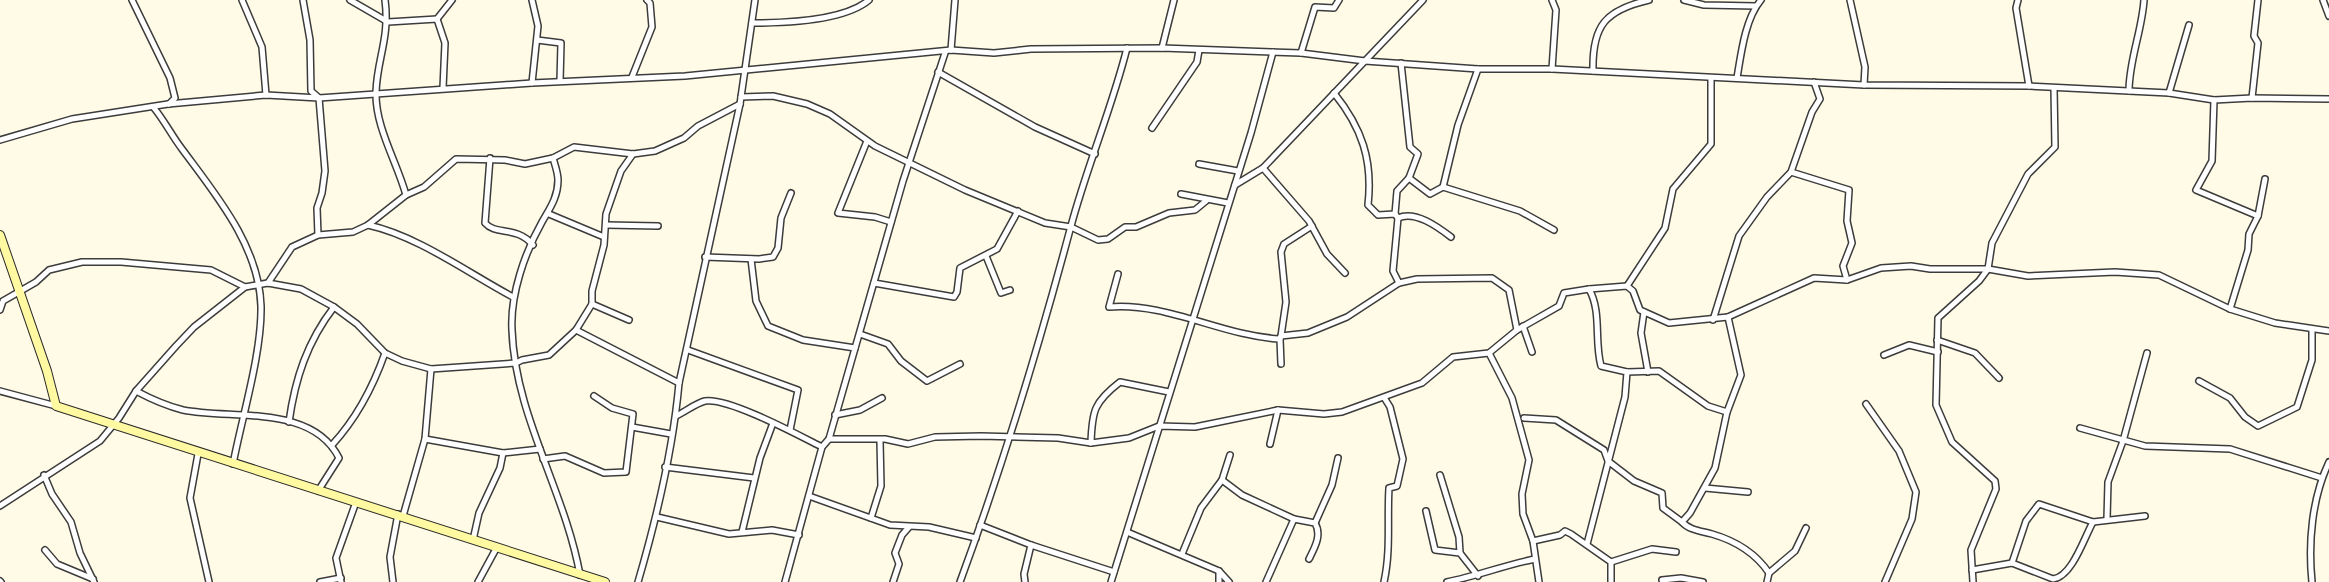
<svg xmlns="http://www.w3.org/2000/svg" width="2329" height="582" viewBox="0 0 2329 582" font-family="Lora,serif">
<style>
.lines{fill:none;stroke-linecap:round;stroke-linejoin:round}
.street-casing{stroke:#3c3c3c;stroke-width:8}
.secondary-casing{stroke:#2b2b2b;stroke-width:10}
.street{stroke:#fff;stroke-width:5}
.secondary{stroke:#fff9a1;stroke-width:8}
</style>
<rect width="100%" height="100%" fill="#fffbe6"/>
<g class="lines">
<defs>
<g id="street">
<path d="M132 0 170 78 175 98 169 104"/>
<path d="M242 0 262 47 266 95"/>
<path d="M303 0 310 40 311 91 319 98 325 171 322 193 317 208 318 235"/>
<path d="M350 0 388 22 437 19 445 43 443 88"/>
<path d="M385 0C390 38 377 59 376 92 375 127 397 162 406 195"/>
<path d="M532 0 538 26 532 83"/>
<path d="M1552 0 1556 10 1552 69"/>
<path d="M1684 0 1704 5 1756 6"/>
<path d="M1850 0 1865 67 1864 85"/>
<path d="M2018 0 2016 8 2029 86"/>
<path d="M2323 0 2329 16"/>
<path d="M437 19 452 0"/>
<path d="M752 23C784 23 844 21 869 0"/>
<path d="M537 40 561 43 560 81"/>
<path d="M1162 48 1174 0"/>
<path d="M951 50 955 0"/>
<path d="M1301 53 1315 7 1334 8 1339 0"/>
<path d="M1401 63 1410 147 1418 154 1409 178"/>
<path d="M1478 69 1458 125 1443 187 1520 211 1554 230"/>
<path d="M1593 71C1592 26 1605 10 1649 0"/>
<path d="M938 72 1035 127 1095 154"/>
<path d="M632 77 652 27 650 3 647 0"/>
<path d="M1737 78C1741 54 1745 19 1761 0"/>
<path d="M2129 91C2129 60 2142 31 2144 0"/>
<path d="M1334 93C1362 128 1373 160 1368 205L1378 215 1395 214 1398 218 1393 271 1399 283"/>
<path d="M2169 93 2189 25"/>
<path d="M741 97 773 96 807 104 830 114 875 146 965 190 1045 223 1071 227 1098 240 1108 239 1125 227H1136L1169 213 1195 210 1206 201"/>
<path d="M2252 98 2258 43 2254 36 2258 0"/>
<path d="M2214 100 2212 161 2196 190 2258 216"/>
<path d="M154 108C164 120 172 136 182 149 216 195 259 246 261 306 262 353 242 417 233 464"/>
<path d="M1152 128 1197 62 1199 50"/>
<path d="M0 140 72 119 168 104 266 95 319 98 532 83 685 76 951 50 994 53 1031 49 1162 48 1301 53 1365 61 1478 69H1552L1864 85 2029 86 2169 93 2214 100 2252 98 2329 99"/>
<path d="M867 141 838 213 875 217 891 222"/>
<path d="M490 158 485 223C496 236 516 225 533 245"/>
<path d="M553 158C555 165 558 173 558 180 558 197 550 208 542 222 525 252 510 295 512 330 515 416 565 491 580 575"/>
<path d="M1199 164 1238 171"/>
<path d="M1263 168 1309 221 1327 254 1345 273"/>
<path d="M1791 172 1849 190 1847 221 1852 243 1843 266 1847 280"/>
<path d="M1235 185 1263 168 1423 0"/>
<path d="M1181 194 1228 203"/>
<path d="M549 214 604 237"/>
<path d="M1395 214 1397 191 1409 178 1430 194 1443 187"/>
<path d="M1398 218C1415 210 1438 227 1451 237"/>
<path d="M368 225C418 236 468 273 513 297"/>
<path d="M606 225 658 226"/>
<path d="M986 256 1001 293 1010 290"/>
<path d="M705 257 759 259 773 257 778 248 781 218 791 193"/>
<path d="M751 259 756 301 768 326 803 340 855 348"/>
<path d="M268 283 292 247 318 235 353 232 368 225 406 195 424 187 456 159 505 160 525 164 553 158 574 147 633 154 655 151 684 138 698 126 740 104"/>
<path d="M874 283 954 297 957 292 960 268 997 249 1018 211"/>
<path d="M1627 286 1665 228 1673 189 1711 144V78"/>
<path d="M1589 289 1627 286 1633 291 1640 310 1669 323 1728 317 1814 278 1847 280 1881 268 1911 266 1930 269H1988L2028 276 2115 272 2159 275 2230 309 2275 323 2329 331"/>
<path d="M592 304 629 320"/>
<path d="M2230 309 2248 250 2249 234 2258 216 2265 179"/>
<path d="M0 310 3 301 36 282 49 270 82 262H121L211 270 245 287"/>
<path d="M1644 312 1641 333 1648 372"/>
<path d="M1728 317 1741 375 1727 412 1715 468 1690 513 1682 522C1689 530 1701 531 1712 534 1736 541 1755 552 1769 573L1767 582"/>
<path d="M1713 320 1739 236 1767 197 1791 172 1812 112 1820 99 1814 82"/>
<path d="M1523 326 1532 352"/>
<path d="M576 330 679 383"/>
<path d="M1517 330 1559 306 1564 293 1589 289C1602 312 1594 340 1601 366L1627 372 1625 397 1587 544"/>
<path d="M860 334 888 344 901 361 927 381 960 364"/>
<path d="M1281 336 1286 302 1281 252 1284 244 1312 226"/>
<path d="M1280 339 1281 364"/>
<path d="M1937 340 1975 353 1999 378"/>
<path d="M688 350 798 390 790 430"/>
<path d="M1489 353 1512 398 1529 460 1522 494 1523 514 1533 541 1539 582"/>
<path d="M1884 355 1909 345 1938 352"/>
<path d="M1627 372 1659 371 1708 406 1727 412"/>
<path d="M2199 381 2230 398 2245 417 2258 426 2297 407 2312 360V329"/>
<path d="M0 391 56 406"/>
<path d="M136 391C151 399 167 406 183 410 233 420 312 404 339 458L318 491"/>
<path d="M1866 404 1899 451 1916 492 1912 519 1885 582"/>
<path d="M835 415 860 410 882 398"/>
<path d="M676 416C685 412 696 403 705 401 728 397 800 436 822 447"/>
<path d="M1524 418 1556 420 1604 450 1608 461 1634 481 1662 493 1663 508 1682 522"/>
<path d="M289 422C295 379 307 342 334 307"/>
<path d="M632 427 671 434"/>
<path d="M2080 428 2145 446 2230 449 2322 478"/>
<path d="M425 439 503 453 540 449"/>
<path d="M829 439H885L908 444 935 437 981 436 1058 438 1091 443 1129 438 1159 426 1195 427 1278 410 1324 414 1342 412 1422 383 1453 357 1489 353 1517 330 1509 290 1492 278 1417 279 1399 283 1347 317 1308 333 1281 336 1280 339C1222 336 1167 302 1109 307L1118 274"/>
<path d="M1091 443C1092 411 1094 402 1120 382L1169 392"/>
<path d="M1270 444 1278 410"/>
<path d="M332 445C357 418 373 387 385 353"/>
<path d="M198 454 190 498 209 582"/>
<path d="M543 459 565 456 604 473 626 472 633 414 612 408 594 396"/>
<path d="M665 467 754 478"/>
<path d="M44 475 52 494 71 522 80 553 94 582"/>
<path d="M1440 475 1459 537 1460 553"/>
<path d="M1222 480 1230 455"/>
<path d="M1705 488 1748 492"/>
<path d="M809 496 890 525 929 527 976 538"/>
<path d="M0 506 100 441 119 418 136 391 176 346 194 327 245 287 268 283 301 289 334 307 357 324 385 353 402 361 431 369 516 363 522 360 549 355 576 330 592 304V291L604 245 606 214 621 171 633 154"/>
<path d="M1426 511 1435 550 1460 553 1478 576"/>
<path d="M403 516 425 439 431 369"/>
<path d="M657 517 729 534 772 530 799 535"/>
<path d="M871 518 881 486 880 441"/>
<path d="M2107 519 2108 482 2123 441 2147 353"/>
<path d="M1315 523 1332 485 1338 458"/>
<path d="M980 525 1031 545 1114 572"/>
<path d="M742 532 760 458 773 423"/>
<path d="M1127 532 1219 571 1229 582"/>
<path d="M473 540 479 513 500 468 503 453"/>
<path d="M1533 541 1560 535 1565 531 1571 534 1611 562V582"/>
<path d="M45 550 57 564 93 579"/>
<path d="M1182 554 1201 508 1222 480 1242 495 1294 519"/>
<path d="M1611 562 1652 549 1676 552"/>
<path d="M2012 563 2026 521 2039 504 2093 522 2145 516"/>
<path d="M1972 570 2012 563 2053 579C2072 577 2084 538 2093 522"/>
<path d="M1769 573 1795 551 1806 528"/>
<path d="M1662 580 1681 578 1703 582"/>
<path d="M0 581 1 582"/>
<path d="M320 582 341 578"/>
<path d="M341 582 336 558 356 502"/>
<path d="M393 582 390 557 398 514"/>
<path d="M478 582 497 547"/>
<path d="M638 582C657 517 673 450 679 383L740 104 755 0"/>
<path d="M785 582 822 447 829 439 903 181 945 53"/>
<path d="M893 582 899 564 895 553 902 535 909 527"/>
<path d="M960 582C1003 465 1039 346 1071 226 1087 166 1112 108 1127 48"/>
<path d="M1025 582 1024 574 1031 545"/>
<path d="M1111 582 1251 133 1273 52"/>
<path d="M1219 582V571"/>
<path d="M1266 582 1294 519 1315 523C1322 535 1315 547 1309 559"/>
<path d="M1384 582C1391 550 1387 520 1389 488L1397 486 1403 459 1390 407 1385 399"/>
<path d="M1447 582C1477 576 1505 565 1535 559"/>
<path d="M1973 582 1971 550 1996 489 1995 481 1952 442 1936 405 1938 318 1979 281 1988 269 1992 243 2028 174 2055 147 2054 88"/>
<path d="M2312 582C2308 542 2312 498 2329 462"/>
</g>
<path id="secondary" d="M0 235 47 371 56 406 605 582"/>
</defs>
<use href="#street" class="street-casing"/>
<use href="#secondary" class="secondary-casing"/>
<use href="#street" class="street"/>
<use href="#secondary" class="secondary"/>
</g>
</svg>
